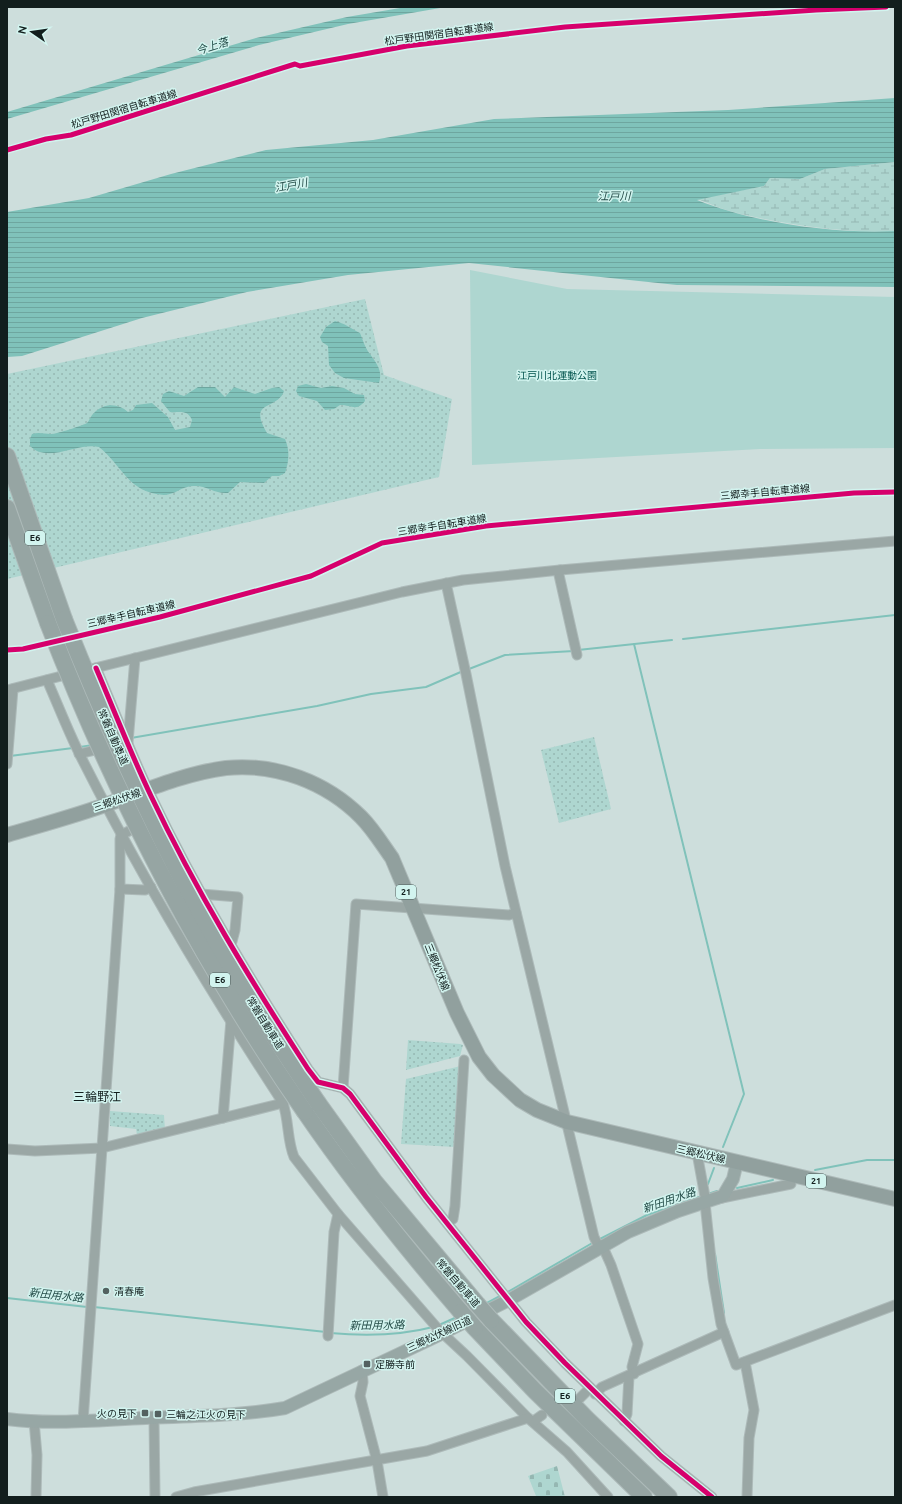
<svg xmlns="http://www.w3.org/2000/svg" width="902" height="1504" viewBox="0 0 902 1504" font-family="Ubuntu,'Noto Sans JP',sans-serif">
<style>
.grass{fill:url(#grass-dots)}
.wetland{fill:url(#wetland-marsh)}
.cemetery{fill:url(#cemetery-stones)}
.green{fill:#aed6d0}
.water{fill:url(#water-rules)}
.lines{fill:none;stroke-linecap:round;stroke-linejoin:round}
.stream{stroke:#80c2ba;stroke-width:2}
.street-casing{stroke:#adbab9;stroke-width:11}
.secondary-casing{stroke:#adbab9;stroke-width:14}
.primary-casing{stroke:#adbab9;stroke-width:16}
.highway-casing{stroke:#adbab9;stroke-width:18}
.street{stroke:#9aa7a5;stroke-width:9}
.secondary{stroke:#97a7a5;stroke-width:12}
.primary{stroke:#91a09e;stroke-width:14}
.highway{stroke:#96a5a3;stroke-width:16}
.highway-bridge-casing{stroke:#adbab9;stroke-width:18;stroke-linecap:butt}
.highway-bridge{stroke:#96a5a3;stroke-width:16}
.cycleway-casing{stroke:#d2f4ef;stroke-width:8}
.cycleway{stroke:#d6006c;stroke-width:5}
.poi-dot{fill:#536160;stroke:#d2f4ef;stroke-width:1.5}
.labels{text-anchor:middle;dominant-baseline:central;stroke-width:3;stroke-linejoin:round;paint-order:stroke}
.shield{fill:#d2f4ef;stroke:#4c5e5c;stroke-width:1}
.shield-label{font-size:9px;font-weight:bold;fill:#121e1d}
.street-label{font-size:10px;fill:#121e1d;stroke:#d2f4ef}
.park-label{font-size:10px;fill:#00524c;stroke:#d2f4ef}
.poi-label{font-size:10px;fill:#121e1d;stroke:#d2f4ef;text-anchor:start}
.water-label{font-size:11px;font-style:italic;fill:#244c48;stroke:#d2f4ef}
.quarter-label{font-size:12px;fill:#121e1d;stroke:#d2f4ef}
</style>
<defs>
<pattern id="grass-dots" width="8" height="8" patternUnits="userSpaceOnUse"><rect width="8" height="8" fill="#aed6d0"/><path d="M2 2h.1M6 6h.1" fill="none" stroke="#95b7b2" stroke-width="1.8" stroke-linecap="round"/></pattern>
<pattern id="wetland-marsh" width="20" height="14" patternUnits="userSpaceOnUse"><rect width="20" height="14" fill="#aed6d0"/><path d="M1 5h8M5 5V1M11 12h8M15 12V8" fill="none" stroke="#95b7b2"/></pattern>
<pattern id="cemetery-stones" width="16" height="16" patternUnits="userSpaceOnUse"><rect width="16" height="16" fill="#aed6d0"/><path d="M2 7V4a2 2 0 0 1 4 0v3zM10 15v-3a2 2 0 0 1 4 0v3z" fill="#95b7b2"/></pattern>
<pattern id="water-rules" width="6" height="5" patternUnits="userSpaceOnUse"><rect width="6" height="5" fill="#80c2ba"/><path d="M0 2.5h6" fill="none" stroke="#6ea69f"/></pattern>
</defs>
<rect width="100%" height="100%" fill="#cddedc"/>
<g class="grass">
<path d="M365 299 384 375 452 399 439 477 7 579V374Z"/>
<path d="M594 737 611 809 559 823 541 750Z"/>
<path d="M408 1040 460 1044 463 1045 460 1056 406 1070Z"/>
<path d="M461 1066 455 1147 401 1144 406 1079Z"/>
<path d="M110 1111 164 1115 165 1130 137 1135 136 1129 110 1126Z"/>
</g>
<path class="wetland" d="M895 162V231C846 233 794 226 746 215 729 212 713 205 697 199L764 186 770 178 800 179 825 169Z"/>
<path class="cemetery" d="M557 1466 565 1497H534L536 1496 528 1476Z"/>
<path class="green" d="M470 270 567 289 895 297V448L760 449 472 465Z"/>
<g class="water">
<path d="M406 7H446L348 24 259 45 7 119V112L256 38 347 17Z"/>
<path d="M895 98V162L825 169 800 179 770 178 764 186 697 200C755 223 833 234 895 231V287L677 285 469 263 348 275 247 292 142 318 22 356 7 357V212L89 198 171 174 266 150 373 140 494 119 728 110Z"/>
<path d="M335 321C344 323 352 329 360 333 363 340 365 348 370 354 377 364 383 371 379 383L344 378 335 373 329 365 328 346 322 342 320 337 326 327Z"/>
<path d="M306 384 321 388 332 386 344 388 355 394 364 395 365 401C356 412 352 405 340 405L334 409 325 410 317 401 299 396 296 391 298 386Z"/>
<path d="M198 387H215L225 397 234 387 255 394 272 388 279 387 284 391C277 411 247 399 267 433L285 439C290 450 289 462 285 473L279 476H272L264 483 240 482 228 493C215 494 206 485 193 486 182 486 175 495 164 495 128 493 122 465 99 447 77 442 48 464 30 446V439L32 434C41 431 49 436 57 433 62 432 84 425 87 423 90 420 91 415 94 413 104 403 118 403 128 412L133 410 136 405 152 403 168 417 175 430 190 427 192 420C187 409 180 413 170 412L161 401 163 394 169 391 184 396Z"/>
</g>
<g class="lines">
<g class="stream">
<path d="M683 639 895 615"/>
<path d="M634 644 744 1094 723 1147"/>
<path d="M578 650 672 640"/>
<path d="M469 669 505 655 574 651"/>
<path d="M131 738 317 706 371 694 426 687 463 671"/>
<path d="M80 747 93 745"/>
<path d="M10 756 73 748"/>
<path d="M815 1170 867 1160H895"/>
<path d="M708 1184 714 1168"/>
<path d="M737 1188 773 1180"/>
<path d="M708 1194 717 1191"/>
<path d="M598 1240 647 1215 702 1196"/>
<path d="M715 1254 724 1313"/>
<path d="M506 1293 594 1242"/>
<path d="M7 1298 87 1307"/>
<path d="M485 1304 502 1295"/>
<path d="M94 1307 326 1332"/>
<path d="M439 1325 457 1317"/>
<path d="M330 1333C365 1336 399 1336 433 1327"/>
</g>
<defs>
<g id="street">
<path d="M560 570 559 575 577 655"/>
<path d="M446 583 466 674 505 866 594 1237 599 1247"/>
<path d="M96 668C114 710 131 754 151 796 196 891 251 981 308 1069L318 1082 343 1088 350 1094 426 1197 526 1322 565 1363 661 1456 712 1497"/>
<path d="M91 669 402 592 463 580 560 570 895 541"/>
<path d="M47 680C58 705 68 731 80 755 140 875 209 990 283 1103 289 1121 287 1140 294 1157L338 1214 439 1330 467 1356 528 1418 567 1452 608 1497"/>
<path d="M7 690 73 673"/>
<path d="M79 754 128 742 135 658"/>
<path d="M7 764 13 689"/>
<path d="M120 889 145 890 151 887"/>
<path d="M201 894 238 897 235 930 231 945"/>
<path d="M343 1088 356 904 509 915 516 913"/>
<path d="M223 1118 231 1020"/>
<path d="M7 1149 35 1151 102 1148 283 1103"/>
<path d="M697 1153 706 1202"/>
<path d="M717 1199 791 1184"/>
<path d="M705 1203 713 1278 721 1324 736 1365 895 1305"/>
<path d="M447 1223 453 1219 455 1206 464 1060"/>
<path d="M602 1245 611 1265 638 1344 632 1367 634 1374"/>
<path d="M328 1336 334 1232 338 1214"/>
<path d="M745 1362 754 1410 749 1438 747 1497"/>
<path d="M362 1370 363 1382 360 1396 377 1461 383 1497"/>
<path d="M595 1394 602 1387 724 1332"/>
<path d="M580 1398 590 1388"/>
<path d="M154 1418 155 1497"/>
<path d="M535 1420 542 1415"/>
<path d="M34 1421 37 1455 36 1497"/>
<path d="M83 1421 120 889V839L121 835 141 825"/>
<path d="M624 1421 627 1414 629 1376"/>
<path d="M176 1497 194 1492 427 1451 528 1418"/>
</g>
<path id="secondary" d="M7 1419C53 1425 99 1420 145 1418 191 1416 239 1416 285 1408L435 1337 509 1300 628 1232 678 1211 723 1196 733 1179 737 1162"/>
<path id="primary" d="M7 835C41 825 75 816 108 804 146 790 186 773 226 768 276 763 326 782 361 817 373 829 382 844 392 858L457 1013 479 1057 493 1075 520 1100 537 1110 567 1122 895 1199"/>
<g id="highway">
<path d="M7 456 64 619"/>
<path d="M7 508 48 623"/>
<path d="M318 1103 374 1181 477 1304"/>
<path d="M305 1112C353 1182 406 1248 461 1312"/>
<path d="M491 1320 587 1419 669 1497"/>
<path d="M475 1328 535 1391 644 1497"/>
</g>
</defs>
<use href="#street" class="street-casing"/>
<use href="#secondary" class="secondary-casing"/>
<use href="#primary" class="primary-casing"/>
<use href="#highway" class="highway-casing"/>
<use href="#street" class="street"/>
<use href="#secondary" class="secondary"/>
<use href="#primary" class="primary"/>
<use href="#highway" class="highway"/>
<defs>
<g id="highway-bridge">
<path d="M64 619C105 721 149 820 201 916 236 981 277 1042 318 1103"/>
<path d="M48 623C115 796 199 960 305 1112"/>
<path d="M477 1304 491 1320"/>
<path d="M461 1312 475 1328"/>
</g>
</defs>
<use href="#highway-bridge" class="highway-bridge-casing"/>
<use href="#highway-bridge" class="highway-bridge"/>
<defs>
<g id="cycleway">
<path d="M7 150 46 139 71 135 295 64 300 66 407 46 565 27 816 10 886 7"/>
<path d="M7 650 23 649 160 617 311 576 382 543 486 526 854 493 895 492"/>
<path d="M96 668C114 710 131 754 151 796 196 891 251 981 308 1069L318 1082 343 1088 350 1094 426 1197 526 1322 565 1363 661 1456 712 1497"/>
</g>
</defs>
<use href="#cycleway" class="cycleway-casing"/>
<use href="#cycleway" class="cycleway"/>
</g>
<g class="poi-dot">
<circle cx="106" cy="1291" r="4"/>
<rect x="363" y="1360" width="8" height="8" rx="2"/>
<rect x="141" y="1409" width="8" height="8" rx="2"/>
<rect x="154" y="1410" width="8" height="8" rx="2"/>
</g>
<g class="labels">
<g class="shield">
<rect x="25" y="531" width="20" height="14" rx="3"/>
<rect x="396" y="885" width="20" height="14" rx="3"/>
<rect x="210" y="973" width="20" height="14" rx="3"/>
<rect x="806" y="1174" width="20" height="14" rx="3"/>
<rect x="555" y="1389" width="20" height="14" rx="3"/>
</g>
<g class="shield-label">
<text x="35" y="538">E6</text>
<text x="406" y="892">21</text>
<text x="220" y="980">E6</text>
<text x="816" y="1181">21</text>
<text x="565" y="1396">E6</text>
</g>
<g class="street-label">
<text transform="translate(439 34) rotate(-8)">松戸野田関宿自転車道線</text>
<text transform="translate(124 109) rotate(-17)">松戸野田関宿自転車道線</text>
<text transform="translate(765 492) rotate(-5)">三郷幸手自転車道線</text>
<text transform="translate(442 525) rotate(-9)">三郷幸手自転車道線</text>
<text transform="translate(131 614) rotate(-13)">三郷幸手自転車道線</text>
<text transform="translate(113 737) rotate(66)">常磐自動車道</text>
<text transform="translate(117 800) rotate(-19)">三郷松伏線</text>
<text transform="translate(437 967) rotate(68)">三郷松伏線</text>
<text transform="translate(265 1023) rotate(58)">常磐自動車道</text>
<text transform="translate(701 1154) rotate(13)">三郷松伏線</text>
<text transform="translate(458 1283) rotate(49)">常磐自動車道</text>
<text transform="translate(439 1334) rotate(-25)">三郷松伏線旧道</text>
</g>
<g class="park-label">
<text x="557" y="375">江戸川北運動公園</text>
</g>
<g class="poi-label">
<text x="114" y="1291">清春庵</text>
<text x="375" y="1364">定勝寺前</text>
<text x="137" y="1413" text-anchor="end">火の見下</text>
<text x="166" y="1414">三輪之江火の見下</text>
</g>
<g class="water-label">
<text transform="translate(212 46) rotate(-17)">今上落</text>
<text transform="translate(291 185) rotate(-10)">江戸川</text>
<text x="614" y="196">江戸川</text>
<text transform="translate(669 1200) rotate(-19)">新田用水路</text>
<text transform="translate(56 1295) rotate(6)">新田用水路</text>
<text transform="translate(377 1325) rotate(-1)">新田用水路</text>
</g>
<g class="quarter-label">
<text x="97" y="1096">三輪野江</text>
</g>
</g>
<rect width="902" height="1504" fill="none" stroke="#121e1d" stroke-width="16"/>
<g transform="translate(32 32) rotate(283)" stroke="#d2f4ef" stroke-width="3" paint-order="stroke">
<path d="M0-3L7 15L0 10L-7 15Z" fill="#121e1d"/>
<text y="-6" font-size="11" font-weight="bold" text-anchor="middle" fill="#121e1d">N</text>
</g>
</svg>
